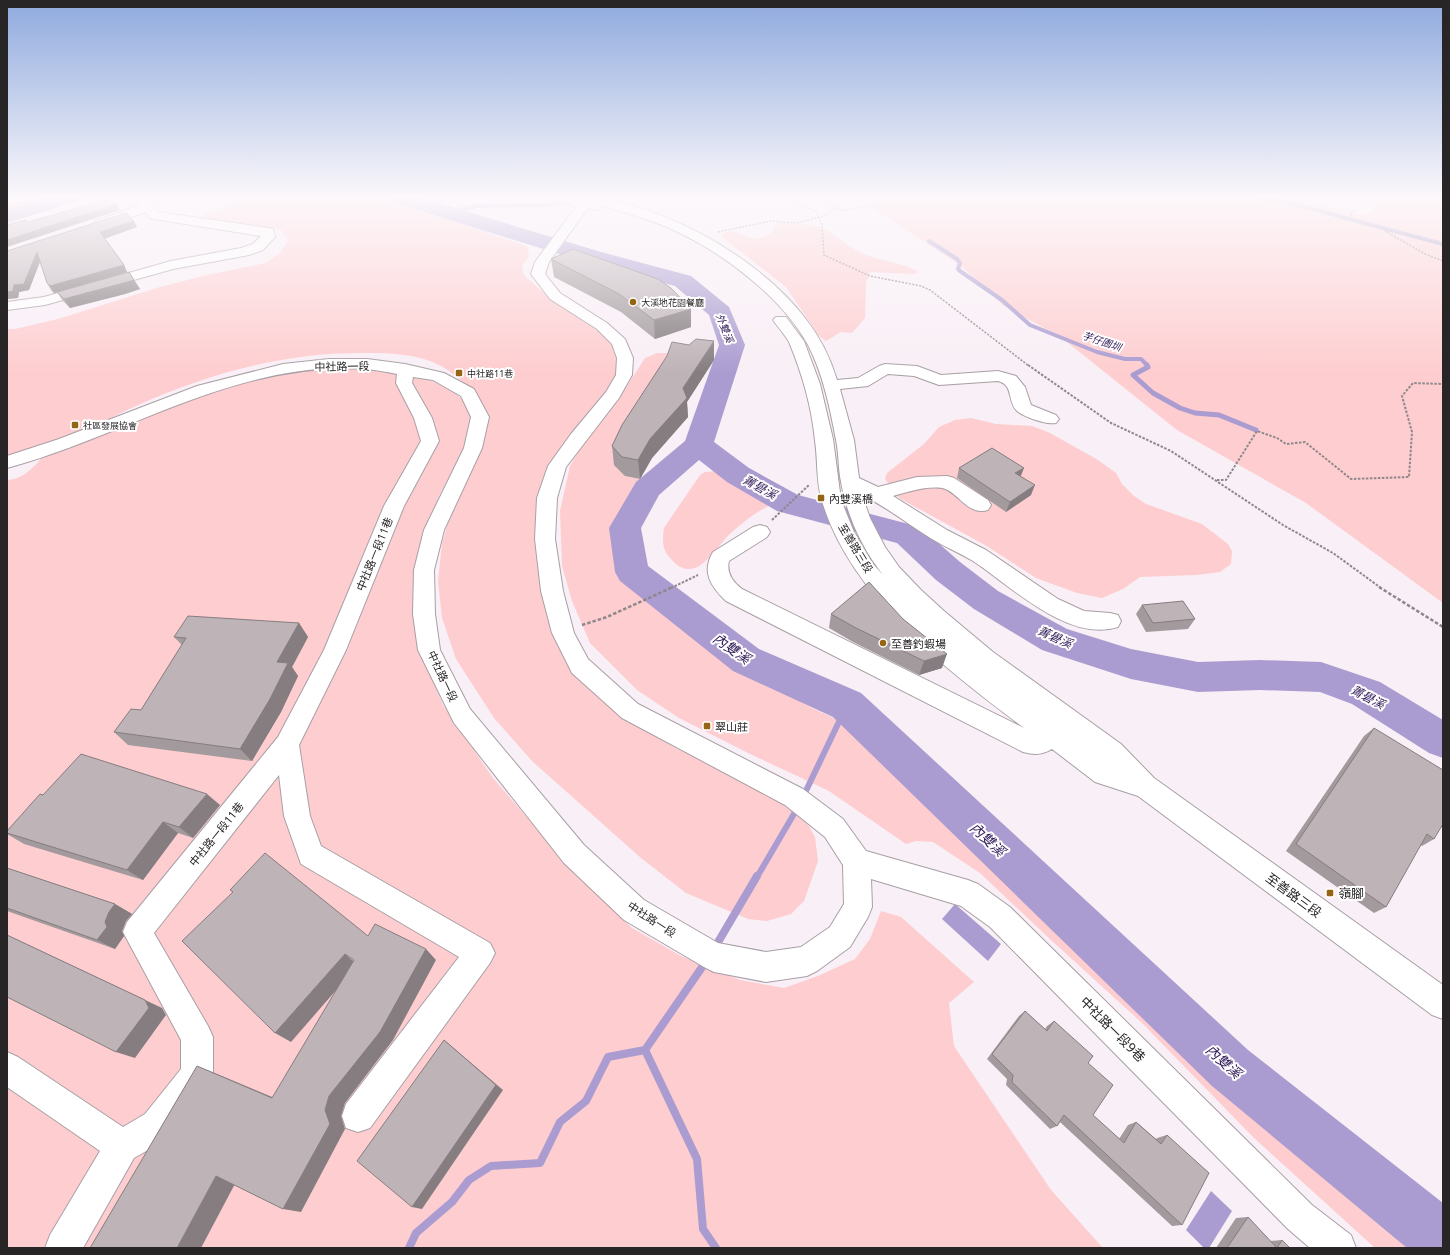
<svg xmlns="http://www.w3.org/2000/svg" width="1450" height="1255" viewBox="0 0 1450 1255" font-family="'Noto Sans','Noto Sans TC',sans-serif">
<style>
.green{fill:#fecdcf}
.water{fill:#aa9cd0}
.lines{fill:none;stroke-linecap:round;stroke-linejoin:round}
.stream-far3{stroke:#aa9cd0;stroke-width:4}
.stream-far2{stroke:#aa9cd0;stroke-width:5}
.stream-far1{stroke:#aa9cd0;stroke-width:6}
.stream{stroke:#aa9cd0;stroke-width:8}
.river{fill:#aa9cd0;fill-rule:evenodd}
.minor-casing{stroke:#a89fa5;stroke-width:2}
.path-far2{stroke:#8e888c;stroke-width:1.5;stroke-dasharray:2 1.5;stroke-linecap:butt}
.path-far1{stroke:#8e888c;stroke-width:2;stroke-dasharray:2.5 1.5;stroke-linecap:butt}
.path{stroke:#8e888c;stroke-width:2.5;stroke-dasharray:3.5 2;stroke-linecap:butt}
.minor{fill:#fff;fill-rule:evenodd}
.wall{fill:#a39a9d}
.shaded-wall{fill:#857d80}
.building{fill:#beb3b7;stroke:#857d80}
.poi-dot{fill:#946613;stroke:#fff;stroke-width:1.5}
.labels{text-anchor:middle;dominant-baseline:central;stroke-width:4;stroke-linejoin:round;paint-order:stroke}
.far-poi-label{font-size:9px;fill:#282527;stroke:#fff;text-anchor:start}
.far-water-label{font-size:10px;font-style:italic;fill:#36205e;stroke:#fff}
.street-label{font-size:11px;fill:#282527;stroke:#fff}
.poi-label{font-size:11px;fill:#282527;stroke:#fff;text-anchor:start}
.water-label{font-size:12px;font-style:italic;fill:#36205e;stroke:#fff}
.near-poi-label{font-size:13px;fill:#282527;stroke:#fff;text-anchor:start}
.near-street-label{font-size:13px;fill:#282527;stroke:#fff}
.near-water-label{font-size:14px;font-style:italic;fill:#36205e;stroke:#fff}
</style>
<rect width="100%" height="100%" fill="#f9eff6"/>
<g class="green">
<path d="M28 197H63L7 213V202Z"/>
<path d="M243 197H360L387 199 527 246 529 256 522 266 524 275 554 302 595 329 612 343 618 357 617 377 551 464 553 630 621 716 677 749 754 784 804 817 815 837 818 861 804 901 791 914 767 921 748 919 686 893 641 858 532 761 494 718 456 659 442 618 438 581 442 543 453 506 467 471 475 394C464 383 451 370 437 364 414 353 385 353 360 353 282 353 207 374 136 406 121 412 107 421 92 427 65 439 35 448 7 458V329H15L58 319 160 287 207 275 266 263 280 253 288 240 281 230 202 219 203 213 220 209Z"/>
<path d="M855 197H1278L1309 202 1358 215 1367 213 1374 208 1351 197H1443V603L1306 503 1177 430 1062 338 1004 306 960 265Z"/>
<path d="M779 223C794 224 817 223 830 232 843 241 854 251 869 256 886 262 903 263 919 272L913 274 870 272 866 283 865 318 852 333 841 332 826 341 819 336 786 287 721 236C734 224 743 238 756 239 763 239 767 235 773 232L774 226Z"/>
<path d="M657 353H667L672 356 625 476 640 479 639 493 627 510 619 548 621 567 639 589 750 673 812 708 847 724 879 744 1228 1072 1425 1248H1375L1254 1138 1141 1022 1052 941 980 873 933 842 916 841 906 844 829 791 746 752 679 718 637 690 590 643 572 601 562 566 560 511 570 466 587 437 616 403 645 358Z"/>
<path d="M354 367 392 371 432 381 453 391 463 400 471 417 472 426 467 446 441 492 424 534 421 653 443 705 493 778 567 864 632 928 681 956 740 980 784 988 818 976 855 959 870 939 881 911 901 917 974 982 949 1003 954 1046 1051 1190 1103 1248H7V480C23 480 36 465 45 454L236 382 314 368Z"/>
<path d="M971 418 996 424 1032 426 1050 433 1098 460 1116 473 1122 484 1134 496 1146 504 1202 524 1228 544 1232 551 1231 564 1220 572 1197 575 1140 577 1123 589 1102 598 1077 593 1036 578 985 545 899 498 885 479 887 473 924 444 939 427 955 420Z"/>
<path d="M717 471 749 486 772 500 770 505C757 512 744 521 732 532 715 547 696 588 671 559 662 550 662 540 664 528L700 475 705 472Z"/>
</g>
<g class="water">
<path d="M955 904 1001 944 988 961 942 919Z"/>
<path d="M1211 1191 1232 1211 1209 1248H1204L1186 1230Z"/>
</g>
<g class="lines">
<g class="stream-far3">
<path d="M1256 197 1301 206 1443 244"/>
<path d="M450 212 477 206 548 205 560 202"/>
<path d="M929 241 957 259 960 263 958 269 960 271 1002 300 1030 325 1097 352 1125 359H1141L1148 366"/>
</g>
<path class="stream-far2" d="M1147 365 1148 367 1133 375 1153 393 1180 408 1195 413 1219 415 1256 430"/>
<g class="stream-far1">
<path d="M803 797 847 705"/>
<path d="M757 877 798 807"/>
</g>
<g class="stream">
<path d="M714 949 757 876"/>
<path d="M645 1050 697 1159 703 1229 716 1248"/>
<path d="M409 1248 416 1233 452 1202 469 1180 491 1166 540 1163 560 1122 586 1101 608 1057 645 1050 707 960"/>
</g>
<g class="river">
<path d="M50 197H81L78 201 7 223V210Z"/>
<path d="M386 197H419L601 252 691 276 729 307 745 345 714 442 749 468 798 495 920 527 960 562 998 591 1067 629 1131 649 1198 662 1260 660 1321 662 1380 682 1443 720V758L1429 753 1352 704 1320 692 1260 690 1198 692 1131 679 1042 650 974 609 936 580 897 543 777 511 727 482 699 460 659 495 641 528 648 566 759 649 861 693 1248 1050 1443 1203V1248H1407L1212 1086 833 717 733 671 620 581 615 572 609 528 636 482 685 441 719 345 709 315 675 286 585 262 389 201Z"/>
</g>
<defs>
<g id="minor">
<path d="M7 197H31L29 200 7 205Z"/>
<path d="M136 197H148L158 212 268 228 273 229 275 237 263 250 249 255 173 269 45 305 7 310V302L44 297 171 261 241 248 253 244 261 236 154 219 150 218 146 212 100 228 94 224 95 221 141 205Z"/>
<path d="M554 197H571L576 199 575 197C653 197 758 256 805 318 820 337 830 357 837 380L858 378 879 366 885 364 917 366 941 375 998 371 1016 376 1025 387 1031 405 1056 415 1059 419 1056 423C1047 425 1024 417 1017 411 1007 401 1014 385 998 381L939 385 914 376 888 374 868 386 840 389 854 440 859 478 878 487 917 477 947 476 954 478 988 500 991 505 988 510C967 516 958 491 942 488 925 486 908 492 893 496L947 530 986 550 1058 599 1084 611 1110 613 1118 615 1121 621 1118 627C1068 643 1011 586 973 561 960 553 945 547 932 539 909 525 887 507 862 495L870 518 885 547 899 567 921 590 944 611 993 652 1121 744 1154 778 1443 985V1019L1432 1015 1138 796 1095 782 1052 749C1042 755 1034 755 1023 752L726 601C711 587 701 572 713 552L753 527 760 525 767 527 770 532 767 537 729 561C726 573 733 582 742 589L1024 728C947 670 851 597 822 501 816 483 818 460 815 441 812 408 802 373 789 342 785 335 778 327 773 320L776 317H786L804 341 820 384 833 439 841 500 854 532 873 564 883 575C862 548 847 516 841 482 838 468 839 454 836 440 830 408 823 374 808 345 784 300 727 256 682 234 656 221 627 213 599 205L600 207 598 210 587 209 549 262 545 274 560 293 607 323 625 339 633 358 632 375 619 398 566 467 557 498 555 539 563 591 574 633 588 659 638 704 803 789 843 819 866 851 968 880 978 884 1010 907 1312 1205 1351 1235 1356 1248H1310L1288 1229 990 927 961 906 871 879 872 907 868 917 850 947 817 971 807 976 766 982 714 972 704 967 624 920 564 863 454 723 418 650 413 614 414 570 424 530 464 448 471 417 461 396 433 380 413 377 412 383 432 418 439 441 404 506 346 650 299 745 310 816 321 846 490 943 495 953 490 963 370 1128 358 1132 346 1128 342 1116 346 1104 459 957 301 864 284 816 279 775 154 933 208 1026 213 1037V1074L208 1085 169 1138 134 1158 83 1248H45L50 1235 100 1151 7 1087V1052L18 1057 123 1127 145 1114 181 1069V1040L123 932 127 922 278 737 324 650 384 506 421 441 414 418 396 383 397 374C387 372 377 370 367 369 239 359 126 436 7 468V456L59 439 197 386 283 364 329 359H367L405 364 444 373 474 389 489 417 482 448 444 530 434 570 435 614 440 650 470 709 584 845 644 900 718 943 766 952 801 947 830 927 844 904 843 865 825 837 785 805 622 718 572 673 552 633 541 591 535 539 537 498 548 466 571 434 606 392 616 375 617 358 612 344 597 329 550 299 531 274 535 262 576 207 556 200Z"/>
</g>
</defs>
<use href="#minor" class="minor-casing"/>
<g class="path-far2">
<path d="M779 197 816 211 822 225 824 255 870 276 921 286 930 290 1029 366"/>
<path d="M805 197 826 201 835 208 843 211 879 203V197"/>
<path d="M1254 197 1301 206 1443 245"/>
<path d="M1347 218 1352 214 1351 212 1357 211"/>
<path d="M1385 231 1425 254 1443 261"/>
<path d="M718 232 771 221 796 223 828 215 835 208"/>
</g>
<g class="path-far1">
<path d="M1028 365 1111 423 1171 451 1283 525 1333 553 1381 588"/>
<path d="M1217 480H1226L1257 431 1277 438 1286 444 1305 442 1351 479 1409 477 1412 432 1402 396 1413 383 1443 384"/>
<path d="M772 520 809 485"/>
<path d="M671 588 698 575"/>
</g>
<g class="path">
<path d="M1379 587 1443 627"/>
<path d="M582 625 607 617 673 587"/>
</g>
<use href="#minor" class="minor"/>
</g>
<g class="wall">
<path d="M137 227 104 238 124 265 127 272 54 293 51 290 47 283 40 262 29 290 19 292 18 298 7 299V251Z"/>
<path d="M551 259 691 327 655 339 621 312 554 277Z"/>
<path d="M134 280 140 289 125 294 70 308 63 301 57 292Z"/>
<path d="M714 360 687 402 688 417 652 458 640 479 625 476 614 465 612 446Z"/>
<path d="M959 468 1020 476 1031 495 1006 512 957 478Z"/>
<path d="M1142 605 1195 619 1188 629 1146 632 1136 614Z"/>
<path d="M831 614 942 668 919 675 853 642 829 628Z"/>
<path d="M299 623 308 637 292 667 298 676 281 712 252 761 128 745 114 732 141 710 182 645 174 637Z"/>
<path d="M1374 728 1434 839 1422 846 1420 845 1386 907 1374 913 1286 851 1364 736Z"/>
<path d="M43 795 220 805 193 838 178 833 143 880 24 844 7 834V831Z"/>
<path d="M7 868 115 904 132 914 126 921 122 931 124 936 115 949 7 911Z"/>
<path d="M1025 1011 1045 1029 1047 1026 1054 1021 1088 1063 1093 1115 1119 1139 1128 1125 1136 1122 1156 1139 1157 1138 1167 1135 1182 1225 1172 1226 1060 1122 1057 1126 1050 1129 1006 1085 1007 1079 987 1059 1019 1016Z"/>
<path d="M1248 1217 1270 1241 1282 1240 1290 1248H1216L1236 1218Z"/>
</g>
<g class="shaded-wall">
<path d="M117 204 120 210 7 247V240Z"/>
<path d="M134 221 137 227 104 239 100 232Z"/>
<path d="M37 252 41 259 29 290 19 292 18 298 7 299V292L14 285Z"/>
<path d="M124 265 127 272 54 293 50 286Z"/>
<path d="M134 280 140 289 125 294 70 308 64 299Z"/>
<path d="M691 309V327L655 339 654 320Z"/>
<path d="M714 341V360L687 402 688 417 652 458 640 479 638 460 650 439Z"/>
<path d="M1024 468 1020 478 1015 473Z"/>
<path d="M1035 485 1031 495 1006 512 1010 502Z"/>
<path d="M299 623 308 637 292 667 298 676 281 712 252 761 240 749 277 662Z"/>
<path d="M947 654 942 668 919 675 924 661Z"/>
<path d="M207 794 220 805 193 838 179 827Z"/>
<path d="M163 822 178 833 143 880 127 870Z"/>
<path d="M115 904 132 914 126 921 122 931 124 936 115 949 97 940 109 912Z"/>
<path d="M7 935 162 1008 166 1015 135 1058 116 1052Z"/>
<path d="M426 949 436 960 393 1040 345 1103 341 1116 345 1129 301 1212 283 1209 325 1110 329 1096Z"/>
<path d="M345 954 358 965 291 1042 275 1033Z"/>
<path d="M444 1040 503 1090 422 1209 412 1207Z"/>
<path d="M197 1066 217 1074 289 1104 272 1098Z"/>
<path d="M216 1176 237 1180 201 1248H177Z"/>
</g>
<g class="building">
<path d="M111 199 117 204 7 240V225L26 220 28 222Z"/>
<path d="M126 213 134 221 100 232 124 265 50 286 47 283 37 252 24 284 14 285 13 291 7 292V251Z"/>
<path d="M573 249 658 279 671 288 691 309 654 320 619 294 551 259Z"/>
<path d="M129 272 134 280 120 284 64 299 57 292Z"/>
<path d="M696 339 714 341 683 388 687 398 650 439 638 460 622 457 612 446 622 425 667 356 672 342 689 345Z"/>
<path d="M992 448 1024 468 1015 473 1035 485 1010 502 959 468Z"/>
<path d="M869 582 903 619 947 654 924 661 856 628 831 614Z"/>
<path d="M1183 601 1195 619 1153 623 1142 605Z"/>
<path d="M188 616 299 623 277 662 288 663 270 699 240 749 114 732 131 709 141 710 186 638 174 637Z"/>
<path d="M1374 728 1443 770V824L1434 839 1427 834 1386 907 1296 844Z"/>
<path d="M81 754 207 794 179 827 163 822 127 870 7 833V831L40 794 43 795Z"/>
<path d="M265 853 368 936 375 924 426 949 380 1032 329 1096 325 1110 330 1124 283 1209 216 1176 177 1248H90L197 1066 272 1098 354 960 345 954 275 1033 182 941 233 892 230 890Z"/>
<path d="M7 868 115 904 109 912 105 922 107 927 97 940 7 908Z"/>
<path d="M7 935 145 1000 149 1008 116 1052 7 997Z"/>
<path d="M1025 1011 1047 1031 1054 1021 1093 1056 1088 1063 1113 1085 1093 1115 1124 1143 1136 1122 1161 1144 1167 1135 1209 1173 1182 1225 1064 1115 1057 1126 1012 1082 1013 1075 992 1054Z"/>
<path d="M444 1040 496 1085 412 1207 357 1161Z"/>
<path d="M1248 1217 1277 1248 1282 1240 1290 1248H1227Z"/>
</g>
<linearGradient id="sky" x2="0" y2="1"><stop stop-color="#8faade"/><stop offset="0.53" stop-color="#fcf8fb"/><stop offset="1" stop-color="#fcf8fb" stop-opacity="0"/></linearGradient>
<rect width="1450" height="373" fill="url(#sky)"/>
<g class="poi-dot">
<circle cx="633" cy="302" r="4"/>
<rect x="455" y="369" width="8" height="8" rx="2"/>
<rect x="71" y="421" width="8" height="8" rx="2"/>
<rect x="817" y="494" width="8" height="8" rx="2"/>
<circle cx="883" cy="643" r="4"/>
<rect x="703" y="722" width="8" height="8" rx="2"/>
<rect x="1326" y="889" width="8" height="8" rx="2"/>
</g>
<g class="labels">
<g class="far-poi-label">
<text x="641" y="302">大溪地花園餐廳</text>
<text x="467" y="373">中社路11巷</text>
<text x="83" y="425">社區發展協會</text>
</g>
<g class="far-water-label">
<text transform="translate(725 328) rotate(68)">外雙溪</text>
<text transform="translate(1102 341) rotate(18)">芋仔園圳</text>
</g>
<g class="street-label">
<text transform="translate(342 366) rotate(-1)">中社路一段</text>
<text transform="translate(856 548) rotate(59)">至善路三段</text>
<text transform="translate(374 554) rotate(-68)">中社路一段11巷</text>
<text transform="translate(443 676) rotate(65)">中社路一段</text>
<text transform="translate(216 834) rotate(-51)">中社路一段11巷</text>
<text transform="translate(652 919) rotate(33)">中社路一段</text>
</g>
<g class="poi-label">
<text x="829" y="498">內雙溪橋</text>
<text x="891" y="643">至善釣蝦場</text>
<text x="715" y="726">翠山莊</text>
</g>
<g class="water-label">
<text transform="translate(760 487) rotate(29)">菁礐溪</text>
<text transform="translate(1055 637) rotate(24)">菁礐溪</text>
<text transform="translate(1368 697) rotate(27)">菁礐溪</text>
</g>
<g class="near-poi-label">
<text x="1338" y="893">嶺腳</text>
</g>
<g class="near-street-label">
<text transform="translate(1294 895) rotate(36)">至善路三段</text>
<text transform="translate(1113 1029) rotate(45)">中社路一段9巷</text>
</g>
<g class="near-water-label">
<text transform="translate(732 648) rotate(35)">內雙溪</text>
<text transform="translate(988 839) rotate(43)">內雙溪</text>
<text transform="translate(1224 1061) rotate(42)">內雙溪</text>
</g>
</g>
<rect width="1450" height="1255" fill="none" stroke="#282527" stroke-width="16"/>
</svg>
